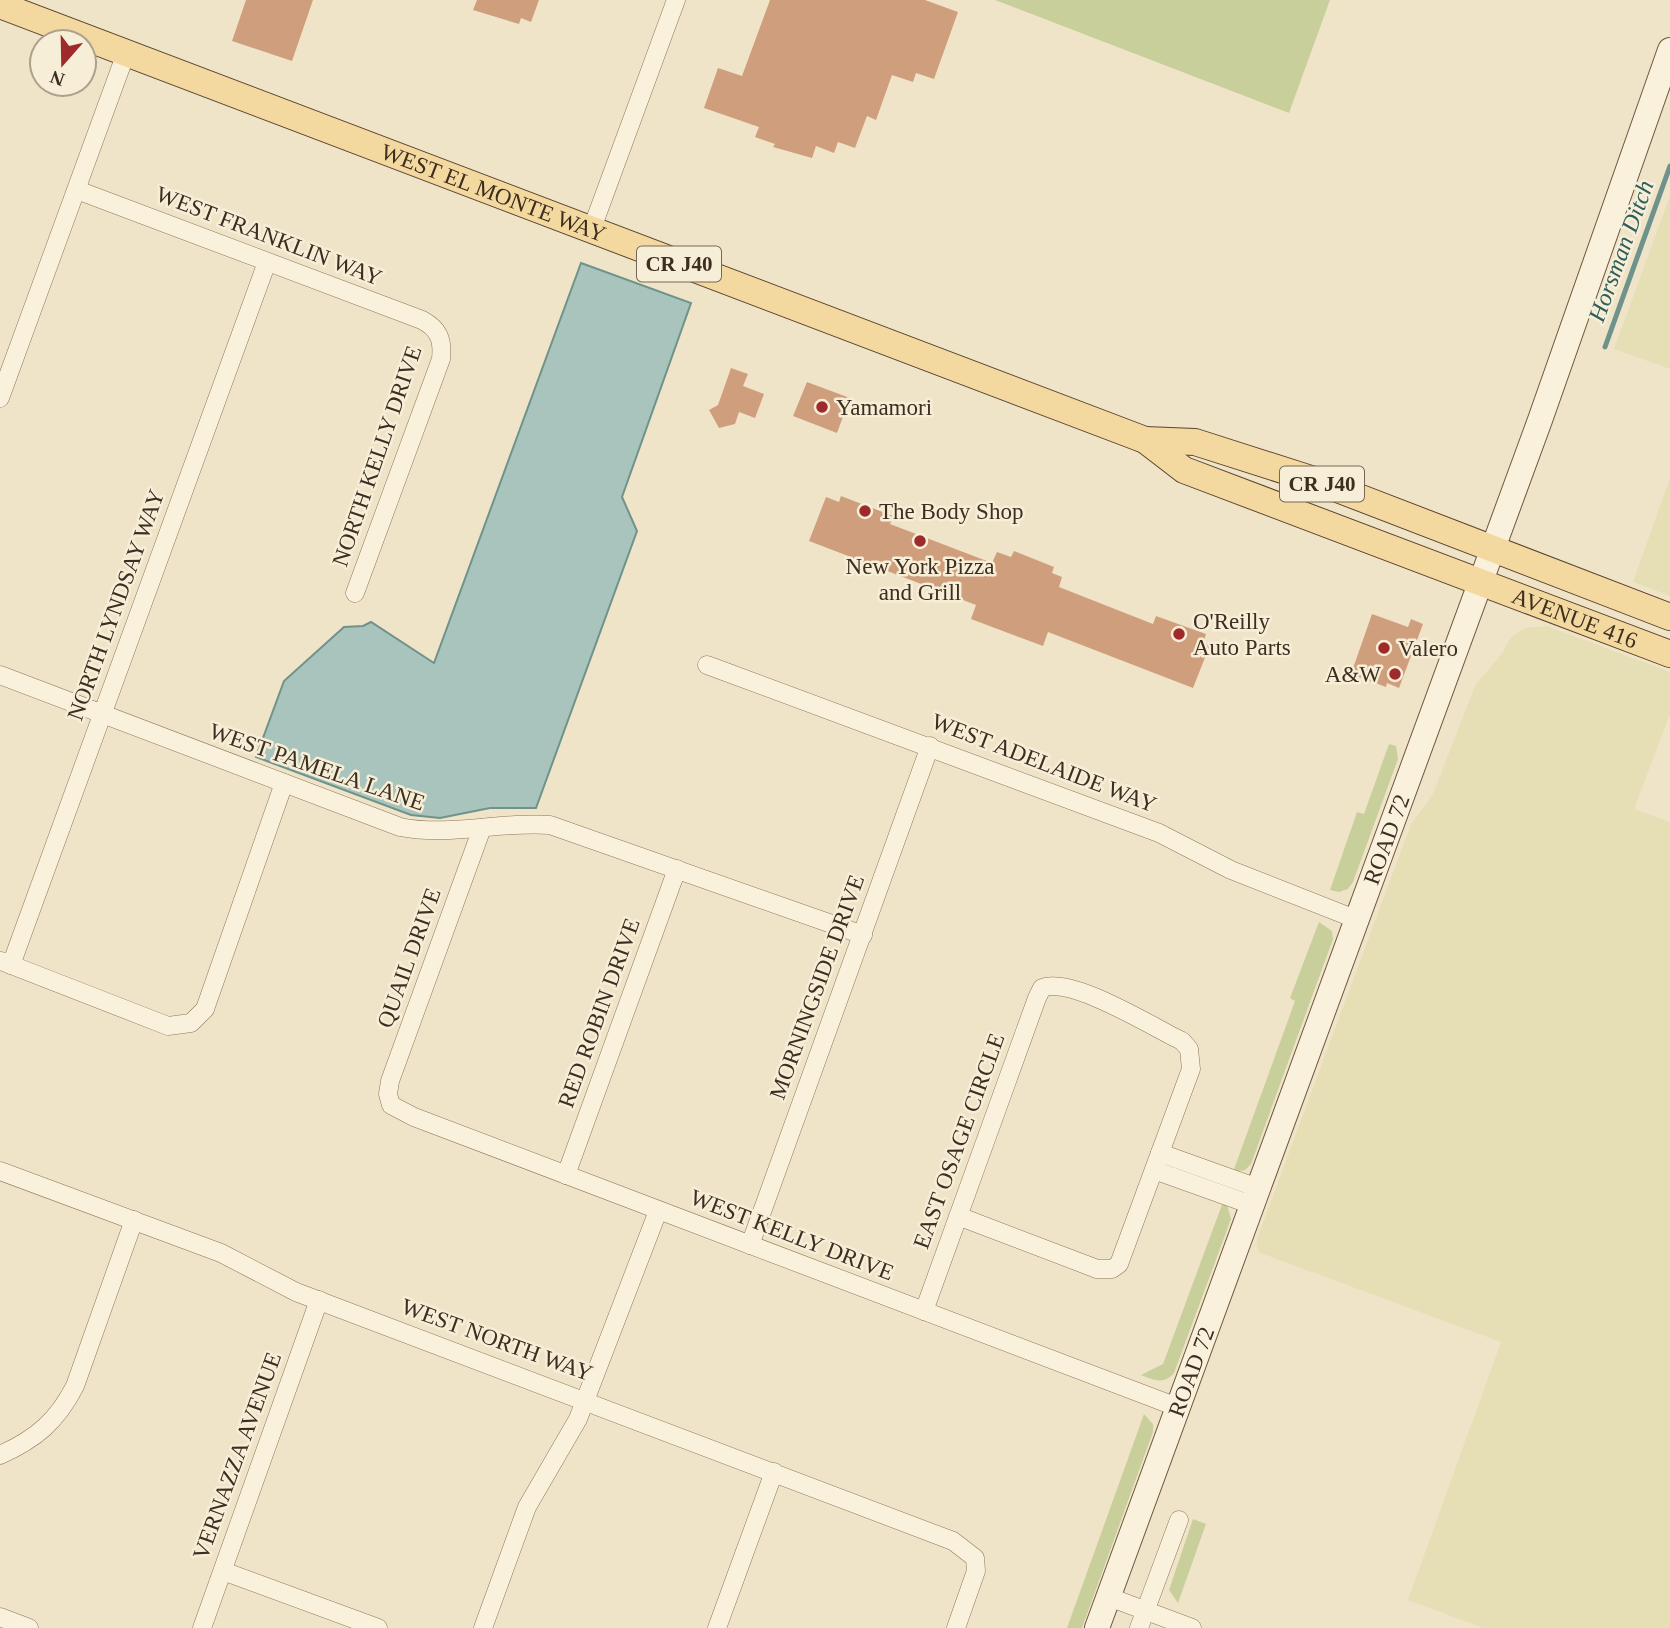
<svg xmlns="http://www.w3.org/2000/svg" width="1670" height="1628" viewBox="0 0 1670 1628" font-family="'Times New Roman',serif">
<style>
.farmland{fill:#e6deb5}
.green{fill:#c9cf9b}
.water{fill:#a9c4bc;stroke:#6f938a;stroke-width:2}
.lines{fill:none;stroke-linecap:round;stroke-linejoin:round}
.stream{stroke:#6f938a;stroke-width:5}
.building{fill:#cf9f7d}
.street-casing{stroke:#8d765c;stroke-width:19}
.secondary-casing{stroke:#6f573f;stroke-width:26}
.primary-casing{stroke:#5b4430;stroke-width:28}
.street{stroke:#faf1dc;stroke-width:18}
.secondary{stroke:#faf1dc;stroke-width:24}
.primary{stroke:#f3d9a0;stroke-width:26}
.poi-dot{fill:#9e2a2b;stroke:#f7eed8;stroke-width:2.5}
.labels{text-anchor:middle;dominant-baseline:central;stroke-width:5;stroke-linejoin:round;paint-order:stroke}
.shield{fill:#f7eed8;stroke:#756857;stroke-width:2}
.shield-label{font-size:21px;font-weight:bold;fill:#3d2e20}
.street-label{font-size:23px;fill:#3d2e20;stroke:#f7eed8}
.poi-label{font-size:23px;fill:#3d2e20;stroke:#f7eed8;text-anchor:start}
.water-label{font-size:24px;font-style:italic;fill:#2f5d5a;stroke:#f7eed8}
</style>
<rect width="100%" height="100%" fill="#f0e4c8"/>
<g class="farmland">
<path d="M1670 196V369L1614 349Z"/>
<path d="M1670 478V596L1633 582Z"/>
<path d="M1547 626 1670 672V714L1634 809 1670 822V1628H1483L1408 1600 1501 1342 1258 1252 1257 1239 1411 824 1433 794 1475 686 1503 652 1511 637 1525 628Z"/>
</g>
<g class="green">
<path d="M995 0H1330L1289 113Z"/>
<path d="M1389 744 1396 746 1398 759 1353 882 1348 889 1339 892 1330 890 1357 812 1364 814Z"/>
<path d="M1319 922 1332 931 1333 939 1251 1164 1245 1170 1233 1172 1295 1001 1290 998Z"/>
<path d="M1223 1202 1227 1205 1231 1219 1174 1373C1164 1385 1154 1380 1141 1375L1163 1364Z"/>
<path d="M1144 1414 1153 1424V1432L1082 1628H1067Z"/>
<path d="M1193 1519 1206 1524 1178 1603 1169 1590Z"/>
</g>
<path class="water" d="M581 263 691 303 622 497 637 531 536 808H490L440 818 411 815 256 757 284 681 344 627 363 626 371 622 434 663Z"/>
<g class="lines">
<path class="stream" d="M1605 347 1670 166"/>
</g>
<g class="building">
<path d="M246 0H313L292 61 232 41Z"/>
<path d="M477 0H539L531 22 521 18 519 24 473 10Z"/>
<path d="M770 0H925L958 12 934 79 916 73 913 82 892 75 876 120 867 116 855 148 838 142 834 153 816 146 812 158 773 147 775 144 755 137 759 127 704 108 718 68 742 76Z"/>
<path d="M731 368 748 374 743 386 764 394 755 418 739 412 735 424 719 428 709 410 718 405Z"/>
<path d="M807 382 850 398 837 433 793 416Z"/>
<path d="M841 496 893 516 890 524 992 563 997 552 1011 557 1014 551 1054 567 1052 573 1062 577 1059 587 1153 624 1156 616 1206 634 1203 643 1210 645 1193 688 1048 632 1043 646 971 619 976 605 809 541 826 497 839 502Z"/>
<path d="M1372 614 1408 627 1411 619 1423 624 1399 688 1387 683 1386 687 1351 674Z"/>
</g>
<g class="lines">
<defs>
<g id="street">
<path d="M77 190 422 320C439 329 443 340 441 359L355 593"/>
<path d="M591 231 676 0"/>
<path d="M0 398 126 53"/>
<path d="M707 665 1159 833 1231 870 1358 920"/>
<path d="M0 675 400 827C451 837 499 821 550 825L863 935"/>
<path d="M482 828 390 1081 388 1094 391 1105 414 1117 1177 1407"/>
<path d="M1 961 168 1026 191 1023 205 1009 284 783"/>
<path d="M11 965 267 262"/>
<path d="M1160 1153 1258 1188"/>
<path d="M1154 1170 1252 1205"/>
<path d="M0 1171 221 1253 296 1292 953 1541 975 1558 976 1571 956 1628"/>
<path d="M566 1175 677 869"/>
<path d="M750 1245 930 746"/>
<path d="M924 1311 1037 998 1042 988C1072 976 1152 1027 1182 1041L1189 1049 1191 1069 1119 1264 1112 1269H1097L958 1216"/>
<path d="M0 1455C36 1439 57 1421 75 1386L134 1220"/>
<path d="M223 1571 378 1628"/>
<path d="M1109 1597 1192 1628"/>
<path d="M0 1617 29 1628"/>
<path d="M202 1628 319 1300"/>
<path d="M483 1628 527 1507 578 1419 658 1211"/>
<path d="M717 1628 774 1472"/>
<path d="M1139 1628 1179 1520"/>
</g>
<g id="secondary">
<path id="s1" d="M1097 1628 1540 420 1670 50"/>
</g>
<g id="primary">
<path id="s2" d="M0 5 1145 440 1184 470 1670 654"/>
<path d="M1145 440 1195 442 1314 480 1670 617"/>
</g>
</defs>
<use href="#street" class="street-casing"/>
<use href="#secondary" class="secondary-casing"/>
<use href="#primary" class="primary-casing"/>
<use href="#street" class="street"/>
<use href="#secondary" class="secondary"/>
<use href="#primary" class="primary"/>
</g>
<g class="poi-dot">
<circle cx="822" cy="407" r="7"/>
<circle cx="865" cy="511" r="7"/>
<circle cx="920" cy="541" r="7"/>
<circle cx="1179" cy="634" r="7"/>
<circle cx="1384" cy="648" r="7"/>
<circle cx="1395" cy="674" r="7"/>
</g>
<g class="labels">
<g class="shield">
<rect x="637" y="246.5" width="84" height="35" rx="5"/>
<rect x="1280" y="466.5" width="84" height="35" rx="5"/>
</g>
<g class="shield-label">
<text x="679" y="264">CR J40</text>
<text x="1322" y="484">CR J40</text>
</g>
<g class="street-label">
<text stroke="none"><textPath href="#s2" startOffset="528">WEST EL MONTE WAY</textPath></text>
<text transform="translate(269 236) rotate(21)">WEST FRANKLIN WAY</text>
<text transform="translate(377 456) rotate(-71)">NORTH KELLY DRIVE</text>
<text transform="translate(116 605) rotate(-70)">NORTH LYNDSAY WAY</text>
<text stroke="none"><textPath href="#s2" startOffset="1692">AVENUE 416</textPath></text>
<text transform="translate(1044 763) rotate(21)">WEST ADELAIDE WAY</text>
<text transform="translate(317 767) rotate(19)">WEST PAMELA LANE</text>
<text stroke="none"><textPath href="#s1" startOffset="840">ROAD 72</textPath></text>
<text transform="translate(409 958) rotate(-70)">QUAIL DRIVE</text>
<text transform="translate(817 987) rotate(-70)">MORNINGSIDE DRIVE</text>
<text transform="translate(599 1013) rotate(-70)">RED ROBIN DRIVE</text>
<text transform="translate(959 1141) rotate(-70)">EAST OSAGE CIRCLE</text>
<text transform="translate(792 1235) rotate(21)">WEST KELLY DRIVE</text>
<text transform="translate(497 1340) rotate(20)">WEST NORTH WAY</text>
<text stroke="none"><textPath href="#s1" startOffset="273">ROAD 72</textPath></text>
<text transform="translate(237 1456) rotate(-70)">VERNAZZA AVENUE</text>
</g>
<g class="poi-label">
<text x="836" y="407">Yamamori</text>
<text x="879" y="511">The Body Shop</text>
<text x="920" y="566" text-anchor="middle">New York Pizza<tspan x="920" dy="26">and Grill</tspan></text>
<text x="1193" y="621">O'Reilly<tspan x="1193" dy="26">Auto Parts</tspan></text>
<text x="1398" y="648">Valero</text>
<text x="1381" y="674" text-anchor="end">A&amp;W</text>
</g>
<g class="water-label">
<text transform="translate(1621 251) rotate(-70)">Horsman Ditch</text>
</g>
</g>
<g transform="translate(63 63) rotate(200)"><circle r="33" fill="#f7eed8" stroke="#ada18e" stroke-width="2"/>
<path d="M0-5L12 26L0 18L-12 26Z" fill="#9e2a2b"/>
<text y="-10" font-size="19" font-weight="bold" text-anchor="middle" fill="#3d2e20">N</text>
</g>
</svg>
